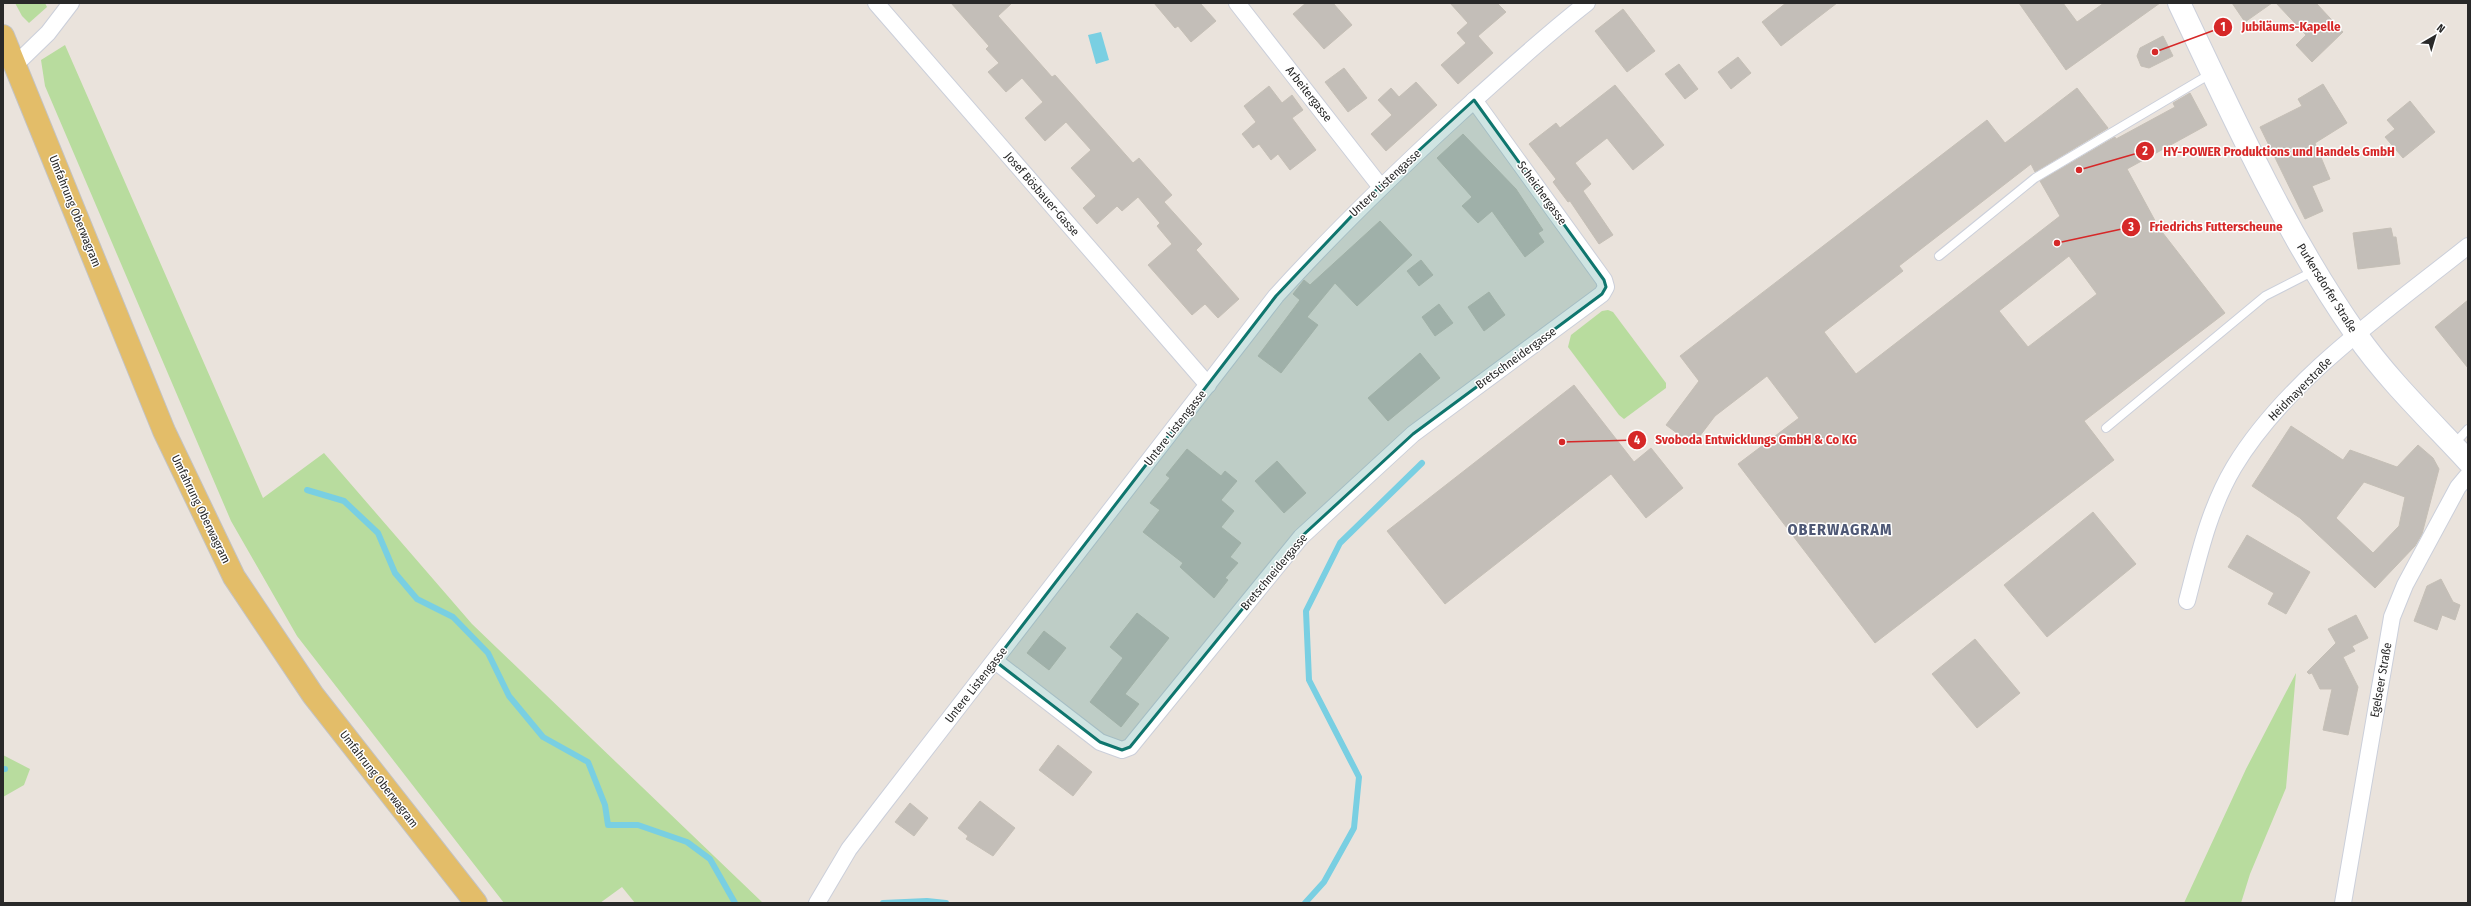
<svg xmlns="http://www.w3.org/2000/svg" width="2471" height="906" viewBox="0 0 2471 906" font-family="'Fira Sans Condensed',sans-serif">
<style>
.green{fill:#b8dc9e}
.water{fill:#79cfe2}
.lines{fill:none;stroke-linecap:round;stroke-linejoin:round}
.stream{stroke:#79cfe2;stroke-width:6}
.building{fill:#c3beb8;stroke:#c5bfb6;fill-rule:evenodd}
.lane-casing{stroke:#cbcfda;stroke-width:10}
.street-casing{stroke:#cbcfda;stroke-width:18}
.secondary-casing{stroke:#cbcfda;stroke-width:24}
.primary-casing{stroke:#c3c3c3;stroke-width:24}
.lane{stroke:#fff;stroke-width:8}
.street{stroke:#fff;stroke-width:16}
.secondary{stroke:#fff;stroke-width:22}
.primary{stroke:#e3bd69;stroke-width:22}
.marked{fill:#0f766e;fill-opacity:0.2;stroke:#0f766e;stroke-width:3;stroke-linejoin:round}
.labels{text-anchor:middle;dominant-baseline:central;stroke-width:3;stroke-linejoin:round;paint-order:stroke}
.street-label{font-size:12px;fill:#292929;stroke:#fff}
.district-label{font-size:16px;font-weight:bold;letter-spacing:1px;fill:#4e5875;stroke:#fff}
.leader{fill:none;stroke:#d62828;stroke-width:1.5}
.callout-dot{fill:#d62828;stroke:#fff;stroke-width:1.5}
.mark-label{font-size:12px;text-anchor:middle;font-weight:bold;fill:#fff}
.callout-label{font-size:13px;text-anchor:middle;font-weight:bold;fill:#d62828;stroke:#fff;stroke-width:3;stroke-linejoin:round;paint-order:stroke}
</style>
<rect width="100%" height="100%" fill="#eae3dc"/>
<g class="green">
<path d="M15 3H45L47 7 29 23 22 16Z"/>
<path d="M65 45 263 498 324 453 472 624 763 903H635L622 887 600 903H504L297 636 231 521 45 86 41 60Z"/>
<path d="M1608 310 1613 312 1666 383V388L1624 419 1619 415 1568 347 1571 335 1602 311Z"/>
<path d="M2296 673 2286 788 2250 874 2241 903H2184L2246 769Z"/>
<path d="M3 755 30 769 24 785 3 797Z"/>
</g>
<path class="water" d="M1101 32 1109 60 1096 64 1088 35Z"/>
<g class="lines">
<g class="stream">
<path d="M307 490 344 501 378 533 395 573 417 599 453 617 488 653 509 696 543 737 588 762 605 805 608 825H638L687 842 710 859 735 903"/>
<path d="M3 769H5"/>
<path d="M883 903 927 901 946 903"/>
<path d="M1305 903 1324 882 1354 828 1359 777 1309 680 1306 611 1340 543 1422 463"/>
</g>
</g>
<g class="building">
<path d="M951 3H1012L998 16 1052 77 1055 75 1133 163 1139 158 1172 195 1164 202 1202 244 1196 250 1239 299 1218 318 1205 304 1192 315 1148 265 1172 244 1157 226 1160 223 1138 197 1122 211 1117 206 1097 224 1083 208 1096 196 1071 168 1091 150 1066 122 1045 141 1025 118 1043 102 1022 78 1006 92 988 72 999 63 986 49 989 46Z"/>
<path d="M1154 3H1200L1216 21 1191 42 1178 26 1175 28Z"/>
<path d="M1306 3H1333L1352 25 1324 49 1293 14Z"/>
<path d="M1450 3H1497L1506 12 1478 36 1493 53 1458 84 1441 65 1466 43 1457 33 1468 23Z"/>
<path d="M1786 3H1837L1781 46 1762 22Z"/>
<path d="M2019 3H2063L2077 22 2104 3H2160L2066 70Z"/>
<path d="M2232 3H2272L2245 22Z"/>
<path d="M2276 3H2316L2343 32 2312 62 2296 45 2306 35Z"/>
<path d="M1623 9 1655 51 1627 72 1595 31Z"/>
<path d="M2163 36 2173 56 2149 68 2141 66 2137 56 2140 48Z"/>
<path d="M1738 57 1751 73 1731 89 1718 72Z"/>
<path d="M1679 64 1698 89 1685 99 1665 74Z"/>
<path d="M1344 68 1367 98 1348 112 1325 82Z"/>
<path d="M1416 82 1437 105 1386 151 1371 134 1392 115 1378 100 1391 88 1399 97Z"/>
<path d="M2323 84 2347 123 2315 143 2330 179 2312 186 2323 211 2305 219 2260 127 2302 106 2298 99Z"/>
<path d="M1615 85 1664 145 1633 170 1607 138 1575 163 1591 184 1583 191 1613 235 1599 244 1570 201 1568 202 1553 182 1556 179 1529 144 1556 123 1560 128Z"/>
<path d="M1269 86 1282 103 1292 95 1303 110 1292 118 1316 150 1290 170 1278 154 1271 160 1259 144 1253 148 1242 134 1256 122 1244 106Z"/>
<path d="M2077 88 2108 128 2035 172 2031 164 1899 266 1903 271 1824 332 1856 374 2060 216 2040 181 2115 137 2116 139 2175 107 2173 103 2190 93 2207 125 2127 169 2159 228 2225 313 2084 421 2114 460 1875 643 1738 464 1799 418 1767 376 1715 416 1693 445 1666 425 1699 381 1680 356 1987 120 2005 143ZM2069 256 2097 294 2028 347 1999 311Z"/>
<path d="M2410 101 2435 132 2403 158 2385 137 2395 129 2387 120Z"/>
<path d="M1463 134 1516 189 1543 230 1538 233 1544 242 1525 257 1492 211 1478 223 1462 206 1472 197 1437 158Z"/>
<path d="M1380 221 1412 255 1357 306 1335 283 1307 317 1318 325 1281 373 1258 356 1300 300 1293 294 1304 280 1310 285Z"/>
<path d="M2391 228 2393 237H2396L2400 264 2358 269 2353 233Z"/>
<path d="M1421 260 1433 275 1419 286 1407 271Z"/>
<path d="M1489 292 1505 315 1484 331 1468 307Z"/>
<path d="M2468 300V368L2435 327Z"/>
<path d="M1439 304 1453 323 1435 336 1422 317Z"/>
<path d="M1420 353 1440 378 1388 421 1368 398Z"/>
<path d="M1574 385 1634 462 1651 448 1683 488 1646 518 1611 474 1445 604 1387 531Z"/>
<path d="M2291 426 2343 460 2350 450 2397 467 2418 445 2433 458 2439 469 2422 534 2415 546 2375 588 2300 518 2252 486ZM2364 482 2405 497 2399 526 2373 553 2336 518Z"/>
<path d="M1187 449 1221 476 1225 471 1237 481 1221 500 1234 511 1221 527 1241 543 1230 557 1238 563 1225 578 1228 580 1214 598 1180 567 1183 563 1143 532 1160 510 1150 503 1170 478 1166 475Z"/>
<path d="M1277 461 1306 493 1284 513 1255 481Z"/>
<path d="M2093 512 2136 564 2047 637 2004 585Z"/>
<path d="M2247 535 2310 572 2286 614 2268 604 2274 593 2228 567Z"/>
<path d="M2441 579 2453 602 2460 605 2455 620 2442 615 2437 630 2414 621 2427 586Z"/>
<path d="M1137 613 1169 638 1125 694 1139 704 1121 727 1090 702 1123 658 1110 647Z"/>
<path d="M2356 615 2368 638 2352 646 2355 651 2343 657 2358 687 2348 735 2323 730 2332 689H2320L2312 673 2309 674 2307 672 2336 643 2328 629Z"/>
<path d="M1044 631 1066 648 1049 670 1027 653Z"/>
<path d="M1975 639 2020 693 1977 728 1932 674Z"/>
<path d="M1058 745 1092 772 1073 796 1039 770Z"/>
<path d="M980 801 1015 828 993 856 966 839 968 836 958 828Z"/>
<path d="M910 803 928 818 914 836 895 822Z"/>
</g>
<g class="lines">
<defs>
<g id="lane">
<path d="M1939 256 2035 178 2212 73"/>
<path d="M2106 428 2265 296 2314 271"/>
<path d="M2453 445 2468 429"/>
</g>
<g id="street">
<path d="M876 3 1208 385"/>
<path d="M1237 3 1380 186"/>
<path d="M15 65 48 33 71 3"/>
<path d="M2187 601C2199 555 2209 509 2234 467 2287 379 2388 310 2468 246"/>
<path d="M995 661 1100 742 1122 750 1130 747 1301 537 1413 434 1602 294 1606 287 1604 280 1474 100"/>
<path d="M817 903 849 849 878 811 1276 296C1334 232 1395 173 1459 114 1501 76 1542 38 1587 3"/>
<path d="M2343 903 2392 617 2405 585 2458 487 2468 475"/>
</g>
<path id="secondary" d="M2179 3C2233 116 2284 231 2356 334 2387 379 2431 421 2468 461"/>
<path id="primary" d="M3 36 164 431 234 577 313 695 476 903"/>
</defs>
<use href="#lane" class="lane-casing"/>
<use href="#street" class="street-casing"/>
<use href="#secondary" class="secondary-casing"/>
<use href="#primary" class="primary-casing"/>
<use href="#lane" class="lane"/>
<use href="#street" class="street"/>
<use href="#secondary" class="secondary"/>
<use href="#primary" class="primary"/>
</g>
<path class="marked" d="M1474 100 1604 280 1606 287 1602 294 1413 434 1301 537 1130 747 1122 750 1100 742 995 661 1276 296 1380 186Z"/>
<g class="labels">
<g class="street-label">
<text transform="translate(1309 94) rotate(52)">Arbeitergasse</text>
<text transform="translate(1385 183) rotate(-43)">Untere Listengasse</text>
<text transform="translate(1542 193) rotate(54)">Scheichergasse</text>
<text transform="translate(1042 194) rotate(49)">Josef Bösbauer-Gasse</text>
<text transform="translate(75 211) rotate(68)">Umfahrung Oberwagram</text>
<text transform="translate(2327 288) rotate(58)">Purkersdorfer Straße</text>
<text transform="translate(1516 358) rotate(-36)">Bretschneidergasse</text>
<text transform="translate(2300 389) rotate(-45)">Heidmayerstraße</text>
<text transform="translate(1175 428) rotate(-52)">Untere Listengasse</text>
<text transform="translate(201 509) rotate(64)">Umfahrung Oberwagram</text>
<text transform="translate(1274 572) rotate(-50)">Bretschneidergasse</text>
<text transform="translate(2381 680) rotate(-80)">Egelseer Straße</text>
<text transform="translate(976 685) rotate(-52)">Untere Listengasse</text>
<text transform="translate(379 779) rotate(52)">Umfahrung Oberwagram</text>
</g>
<g class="district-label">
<text x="1840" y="529">OBERWAGRAM</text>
</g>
</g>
<path class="leader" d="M2155 52L2223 27M2079 170L2145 151M2057 243L2131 227M1562 442L1637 440"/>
<g class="callout-dot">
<circle cx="2155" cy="52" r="4"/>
<circle cx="2079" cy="170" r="4"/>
<circle cx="2057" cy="243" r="4"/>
<circle cx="1562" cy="442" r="4"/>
<circle cx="2223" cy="27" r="10"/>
<circle cx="2145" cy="151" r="10"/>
<circle cx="2131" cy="227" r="10"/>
<circle cx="1637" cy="440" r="10"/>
</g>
<g class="mark-label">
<text x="2223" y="31">1</text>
<text x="2145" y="155">2</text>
<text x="2131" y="231">3</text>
<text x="1637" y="444">4</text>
</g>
<g class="callout-label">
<text x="2291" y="31">Jubiläums-Kapelle</text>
<text x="2279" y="156">HY-POWER Produktions und Handels GmbH</text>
<text x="2216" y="231">Friedrichs Futterscheune</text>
<text x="1756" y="444">Svoboda Entwicklungs GmbH &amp; Co KG</text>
</g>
<rect width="2471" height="906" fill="none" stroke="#292929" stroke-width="8"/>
<g transform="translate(2435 36) rotate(38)" stroke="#ffffff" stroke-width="3" paint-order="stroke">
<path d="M0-3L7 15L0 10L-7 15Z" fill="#292929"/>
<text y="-6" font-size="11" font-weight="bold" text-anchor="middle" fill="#292929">N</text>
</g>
</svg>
